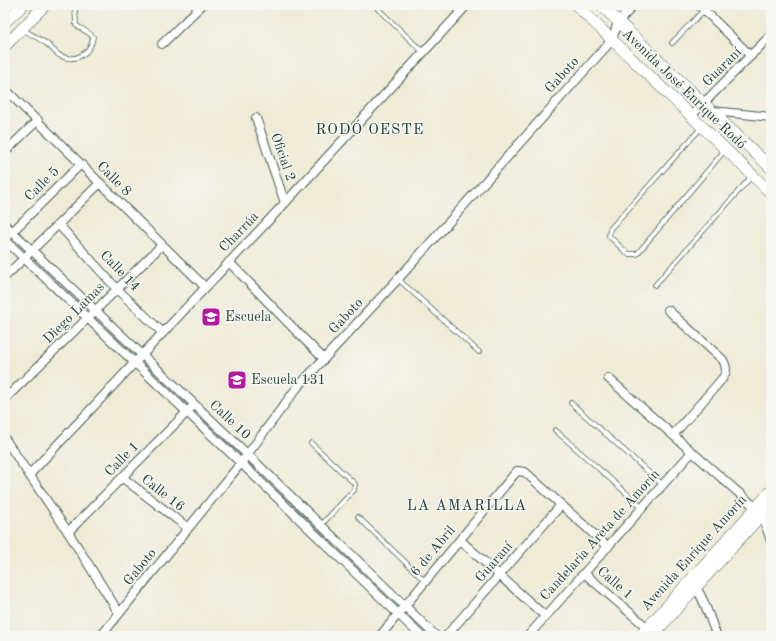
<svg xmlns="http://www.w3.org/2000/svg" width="776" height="641" viewBox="0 0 776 641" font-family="'Old Standard TT',serif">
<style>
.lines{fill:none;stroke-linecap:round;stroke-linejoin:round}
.lane-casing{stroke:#3e574c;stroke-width:5.5}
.street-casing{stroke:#3e574c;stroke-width:10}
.secondary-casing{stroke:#3e574c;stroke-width:12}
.lane{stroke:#fff;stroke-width:4}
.street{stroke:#fff;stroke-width:8}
.secondary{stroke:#fff;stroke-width:11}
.labels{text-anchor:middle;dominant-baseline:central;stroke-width:3.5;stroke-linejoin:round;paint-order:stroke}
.street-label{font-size:14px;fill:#1f3d34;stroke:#f6f6f2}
.poi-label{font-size:14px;fill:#1f3d34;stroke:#f6f6f2;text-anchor:start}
.neighbourhood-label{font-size:15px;letter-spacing:1px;fill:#1f3d34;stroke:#f6f6f2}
</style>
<rect width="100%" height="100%" fill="#f6f6f2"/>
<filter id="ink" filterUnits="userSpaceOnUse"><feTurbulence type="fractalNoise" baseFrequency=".025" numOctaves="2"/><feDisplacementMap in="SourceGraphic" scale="8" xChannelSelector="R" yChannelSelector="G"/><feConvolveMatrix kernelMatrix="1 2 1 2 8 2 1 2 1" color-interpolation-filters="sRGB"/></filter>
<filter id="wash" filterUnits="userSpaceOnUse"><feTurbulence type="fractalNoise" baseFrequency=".012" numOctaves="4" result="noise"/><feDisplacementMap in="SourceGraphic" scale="16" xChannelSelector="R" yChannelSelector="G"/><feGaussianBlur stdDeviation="0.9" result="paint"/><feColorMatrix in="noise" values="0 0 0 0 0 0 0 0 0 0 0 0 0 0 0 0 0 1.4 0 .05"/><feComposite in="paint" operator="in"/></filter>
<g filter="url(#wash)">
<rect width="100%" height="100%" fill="#efebd6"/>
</g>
<g filter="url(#ink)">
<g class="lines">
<defs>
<g id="lane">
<path d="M378 9 423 52"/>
<path d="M22 29C30 34 39 38 47 44 51 47 56 54 61 56 76 63 91 53 93 37 88 31 82 30 76 25L75 5"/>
<path d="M672 43 704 10"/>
<path d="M701 128 610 229 609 236 628 254H637L725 150"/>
<path d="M398 279 479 352"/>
<path d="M655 285 752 176"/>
<path d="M571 403 663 485"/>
<path d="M555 430 642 507"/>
<path d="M311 443 355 484 354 490 321 525"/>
<path d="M358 517 425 581"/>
</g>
<g id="street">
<path d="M699 5 751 56"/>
<path d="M162 44 202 5"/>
<path d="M5 89 205 287"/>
<path d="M713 111 771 117"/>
<path d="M691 116 771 35"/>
<path d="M256 118 285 203"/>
<path d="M5 152 38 120"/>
<path d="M5 225 247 454 436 636"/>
<path d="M59 225 117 289 163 333"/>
<path d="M9 235 81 164"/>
<path d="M5 240 241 463 421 636"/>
<path d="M229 262 303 338 324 359"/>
<path d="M5 277 100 183"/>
<path d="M668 310 723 360C727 368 727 372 722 379L673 435"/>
<path d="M608 378 756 508 762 514 771 541"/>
<path d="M5 399 162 245"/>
<path d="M5 439 68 532 119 613"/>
<path d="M29 475 285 203 467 5"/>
<path d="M123 478 188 528"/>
<path d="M68 532 191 408"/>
<path d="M460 540 545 616"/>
<path d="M584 573 650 630"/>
<path d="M693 585C703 593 711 623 717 636"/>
<path d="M101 636 241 463 296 389 398 279 612 40 618 22 634 5"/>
<path d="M380 636 517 471 525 472 608 547"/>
<path d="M446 636 561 505"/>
<path d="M528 636 692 452"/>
</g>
<g id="secondary">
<path d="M576 5 771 193"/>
<path d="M601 5 771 168"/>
<path d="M5 22 23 5"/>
<path d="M5 46 45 5"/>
<path d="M640 636 771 491"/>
<path d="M652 636 771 504"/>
</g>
</defs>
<use href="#lane" class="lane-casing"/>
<use href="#street" class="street-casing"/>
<use href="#secondary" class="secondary-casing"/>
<use href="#lane" class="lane"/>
<use href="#street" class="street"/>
<use href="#secondary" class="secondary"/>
</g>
</g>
<defs>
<symbol id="school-square" viewBox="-11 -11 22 22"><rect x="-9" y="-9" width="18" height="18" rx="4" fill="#b5179e" stroke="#f6f6f2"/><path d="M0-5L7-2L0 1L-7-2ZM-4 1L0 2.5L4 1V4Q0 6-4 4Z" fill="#fff"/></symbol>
</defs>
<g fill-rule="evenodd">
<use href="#school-square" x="200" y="306" width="22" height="22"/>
<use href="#school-square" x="226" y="369" width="22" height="22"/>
</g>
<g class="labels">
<g class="street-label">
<text transform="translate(722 67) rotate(-45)">Guaraní</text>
<text transform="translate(562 75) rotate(-48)">Gaboto</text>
<text transform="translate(684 89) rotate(44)">Avenida José Enrique Rodó</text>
<text transform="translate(283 157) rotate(71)">Oficial 2</text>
<text transform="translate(114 179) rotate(45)">Calle 8</text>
<text transform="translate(42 184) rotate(-45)">Calle 5</text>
<text transform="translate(239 232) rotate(-46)">Charrúa</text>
<text transform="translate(120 271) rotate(46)">Calle 14</text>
<text transform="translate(74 313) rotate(-45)">Diego Lamas</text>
<text transform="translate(346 316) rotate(-47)">Gaboto</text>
<text transform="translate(230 420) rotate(43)">Calle 10</text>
<text transform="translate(122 459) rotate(-46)">Calle 1</text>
<text transform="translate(163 493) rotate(38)">Calle 16</text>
<text transform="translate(600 535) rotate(-48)">Candelaria Areta de Amorín</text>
<text transform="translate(433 551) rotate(-50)">6 de Abril</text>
<text transform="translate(694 553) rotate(-48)">Avenida Enrique Amorín</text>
<text transform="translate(494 562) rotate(-49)">Guaraní</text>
<text transform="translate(140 567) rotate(-51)">Gaboto</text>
<text transform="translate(615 583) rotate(41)">Calle 1</text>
</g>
<g class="poi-label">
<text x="225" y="317">Escuela</text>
<text x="251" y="380">Escuela 131</text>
</g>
<g class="neighbourhood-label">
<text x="370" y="130">RODÓ OESTE</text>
<text x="467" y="506">LA AMARILLA</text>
</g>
</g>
<rect width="776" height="641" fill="none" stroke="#f6f6f2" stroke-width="20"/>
</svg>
